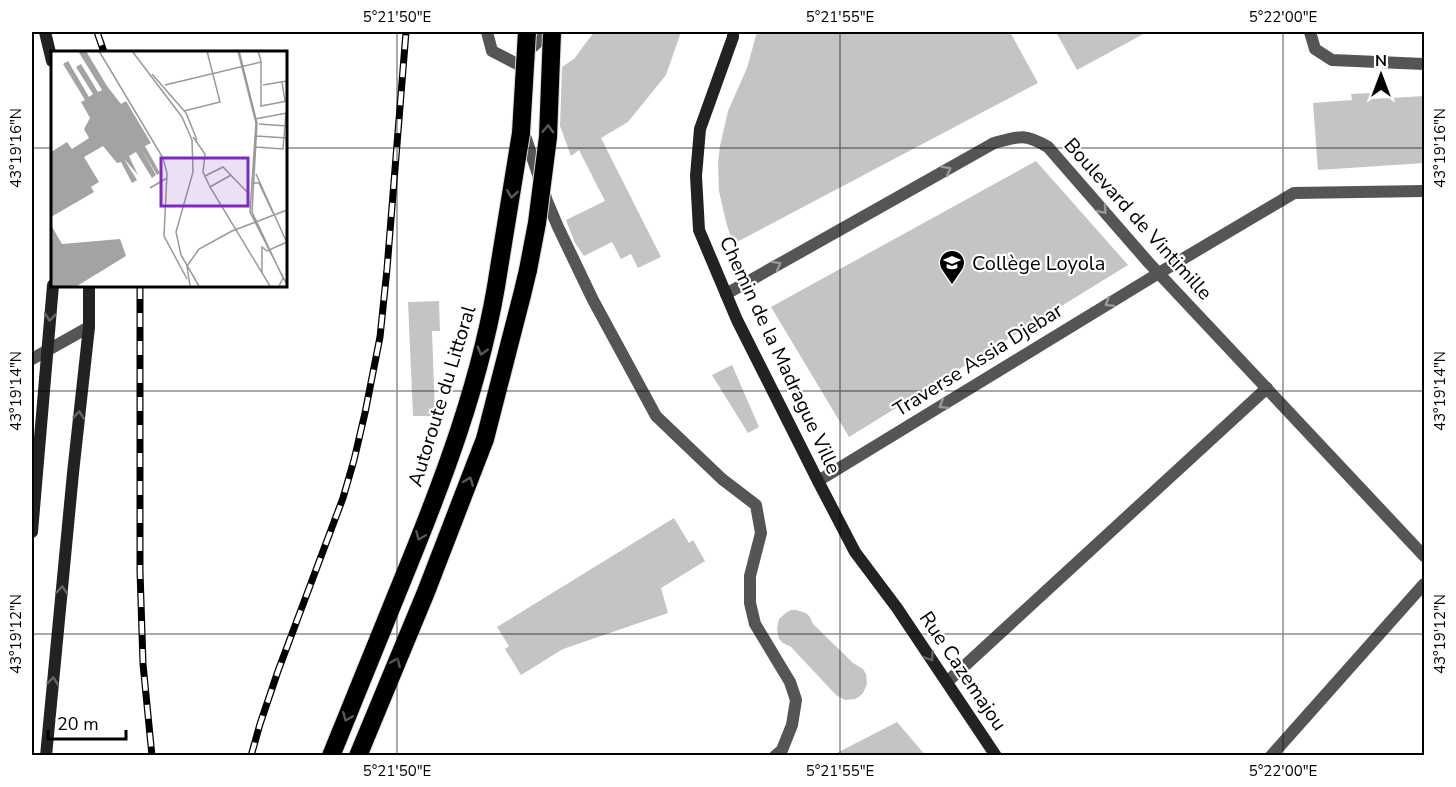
<svg xmlns="http://www.w3.org/2000/svg" width="1456" height="787" viewBox="0 0 1456 787" font-family="'Nunito Sans',sans-serif">
<style>
.building{fill:#c4c4c4}
.lines{fill:none;stroke-linecap:round;stroke-linejoin:round}
.highway-casing{stroke:#dbdbdb;stroke-width:20}
.lane{stroke:#555;stroke-width:12}
.street{stroke:#555;stroke-width:12}
.secondary{stroke:#222;stroke-width:12}
.highway{stroke:#000;stroke-width:18}
.rail-casing{stroke:#000;stroke-width:7}
.rail{stroke:#fff;stroke-width:4.5;stroke-dasharray:14;stroke-linecap:butt}
.highway-bridge-casing{stroke:#dbdbdb;stroke-width:20;stroke-linecap:butt}
.highway-bridge{stroke:#000;stroke-width:18}
.oneway{stroke:#595959}
.oneway2{stroke:#999}
.oneway3{stroke:#646464}
.ticks{fill:none;stroke:#000;stroke-width:1.5;stroke-opacity:0.45}
.labels{text-anchor:middle;dominant-baseline:central;stroke-width:4.5;stroke-linejoin:round;paint-order:stroke}
.street-label{font-size:20px;fill:#000;stroke:#fff}
.poi-label{font-size:20px;fill:#000;stroke:#fff;text-anchor:start}
.inset-road{fill:none;stroke:#999;stroke-width:1.5}
.view{fill:#7b2cbf;fill-opacity:0.15;stroke:#7b2cbf;stroke-width:3}
.inset-edge{fill:none;stroke:#000;stroke-width:3}
.neatline{fill:none;stroke:#000;stroke-width:2}
.ticks-label{font-size:15px;text-anchor:middle;fill:#000}
</style>
<rect width="100%" height="100%" fill="#fff"/>
<g class="building">
<path d="M594 32H681L666 75 628 122 601 138 661 257 638 268 631 254 621 259 612 242 584 256 575 243 566 220 605 201 579 150 571 156 560 126 562 67 574 59Z"/>
<path d="M757 32H1010L1038 83 733 244 726 222 719 191 718 162 720 146 728 111 747 68Z"/>
<path d="M1056 32H1147L1077 70Z"/>
<path d="M1371 93 1372 99 1425 96V163L1318 170 1313 103 1352 100 1351 94Z"/>
<path d="M1036 161 1128 265 849 437 771 307Z"/>
<path d="M439 301 440 331H432L435 416H413L408 302Z"/>
<path d="M732 365 759 427 748 433 712 375Z"/>
<path d="M674 518 689 543 693 540 705 561 661 588 668 613 563 649 521 675 505 649 509 646 497 627Z"/>
<path d="M791 610H796L806 613 810 617 813 624 853 663 863 669 866 674 867 684 863 693 860 696 855 699 845 700 836 695 791 647 783 643 779 639 777 629 779 619 787 612Z"/>
<path d="M897 722 926 756H831Z"/>
</g>
<g class="lines">
<defs>
<g id="highway">
<path d="M331 756C354 699 377 642 400 586 442 484 483 378 499 268"/>
<path d="M358 756 426 592 485 439 522 295 528 270"/>
</g>
</defs>
<use href="#highway" class="highway-casing"/>
<g class="lane">
<path d="M487 32 492 51 519 65"/>
<path d="M1310 32 1315 49 1332 60 1424 64"/>
<path d="M525 56 529 50 549 32"/>
<path d="M523 130 547 201 558 227 593 300 656 416 722 479 756 505 761 533 750 576V603L755 624 790 682 796 700 792 725 782 750 775 756"/>
<path d="M1159 273 1294 193 1424 191"/>
<path d="M947 682 1267 388"/>
<path d="M1271 756 1424 584"/>
</g>
<g class="street">
<path d="M726 294 994 143C1019 136 1025 133 1048 147L1149 263 1424 556"/>
<path d="M32 359 89 327"/>
<path d="M818 481 1159 273"/>
</g>
<g class="secondary">
<path d="M45 32 52 61"/>
<path d="M733 32V37L700 129 696 176 699 230 737 320 818 481 855 552 897 608 996 756"/>
<path d="M32 532 53 285"/>
<path d="M46 756 73 473 89 327V285"/>
</g>
<use href="#highway" class="highway"/>
<defs>
<g id="rail">
<path d="M97 32 104 52"/>
<path d="M140 285V571L143 664 152 756"/>
<path d="M251 756 260 724 278 671 343 498 354 460 365 413 380 337 387 269 406 32"/>
</g>
</defs>
<use href="#rail" class="rail-casing"/>
<use href="#rail" class="rail"/>
<defs>
<g id="highway-bridge">
<path d="M499 268 521 133 527 32"/>
<path d="M528 270 537 223 548 137 552 32"/>
</g>
</defs>
<use href="#highway-bridge" class="highway-bridge-casing"/>
<use href="#highway-bridge" class="highway-bridge"/>
</g>
<defs><path id="oneway-chevron" d="M-2-3.5L2.5 0L-2 3.5" fill="none" stroke-width="1.6" stroke-linecap="round" stroke-linejoin="round" transform="scale(1.5)"/></defs>
<g class="oneway">
<use href="#oneway-chevron" transform="translate(548 129) rotate(-87)"/>
<use href="#oneway-chevron" transform="translate(512 194) rotate(99)"/>
<use href="#oneway-chevron" transform="translate(482 351) rotate(106)"/>
<use href="#oneway-chevron" transform="translate(469 481) rotate(-69)"/>
<use href="#oneway-chevron" transform="translate(420 536) rotate(112)"/>
<use href="#oneway-chevron" transform="translate(396 662) rotate(-67)"/>
<use href="#oneway-chevron" transform="translate(347 717) rotate(112)"/>
</g>
<g class="oneway2">
<use href="#oneway-chevron" transform="translate(947 170) rotate(-29)"/>
<use href="#oneway-chevron" transform="translate(1103 210) rotate(49)"/>
<use href="#oneway-chevron" transform="translate(777 265) rotate(-29)"/>
<use href="#oneway-chevron" transform="translate(1109 303) rotate(148)"/>
<use href="#oneway-chevron" transform="translate(943 405) rotate(148)"/>
</g>
<g class="oneway3">
<use href="#oneway-chevron" transform="translate(50 317) rotate(95)"/>
<use href="#oneway-chevron" transform="translate(79 415) rotate(-84)"/>
<use href="#oneway-chevron" transform="translate(62 590) rotate(-85)"/>
<use href="#oneway-chevron" transform="translate(930 657) rotate(56)"/>
<use href="#oneway-chevron" transform="translate(53 681) rotate(-84)"/>
</g>
<path class="ticks" d="M397 32V756M840 32V756M1283 32V756M32 148H52M285 148H1424M32 391H1424M32 634H1424"/>
<defs>
<symbol id="school-pin" viewBox="-11 -11 22 30"><path d="M0 17L-7.5 6A9.5 9.5 0 1 1 7.5 6Z" fill="#000" stroke="#fff"/><path d="M0-5L7-2L0 1L-7-2ZM-4 1L0 2.5L4 1V4Q0 6-4 4Z" fill="#fff"/></symbol>
</defs>
<g fill-rule="evenodd">
<use href="#school-pin" x="937" y="248" width="30" height="40"/>
</g>
<g class="labels">
<g class="street-label">
<text transform="translate(1138 219) rotate(48)">Boulevard de Vintimille</text>
<text transform="translate(780 355) rotate(65)">Chemin de la Madrague Ville</text>
<text transform="translate(978 360) rotate(-32)">Traverse Assia Djebar</text>
<text transform="translate(442 396) rotate(-73)">Autoroute du Littoral</text>
<text transform="translate(963 671) rotate(56)">Rue Cazemajou</text>
</g>
<g class="poi-label">
<text x="972" y="263">Collège Loyola</text>
</g>
</g>
<g transform="translate(51 51)">
<rect width="236" height="236" fill="#fff"/>
<path d="M27 0H35L56 35 70 53 75 50 100 92 94 95 109 122 106 124 90 97 105 124 101 127 85 101 78 105 87 124 73 108 86 129 81 132 70 111 66 112 52 95 33 106 48 131 40 136 43 141 0 166V101L16 91 21 98 38 87 33 78 39 67 30 51 34 49 12 13 17 10 38 46 42 43 25 16 30 13 47 41 51 39ZM0 174 11 193 69 188 75 205 26 235H0Z" fill="#a3a3a3"/>
<path class="inset-road" d="M48 0 112 107 116 122 113 185 136 228M81 0 131 66 141 89 142 121 125 181 130 204 148 235M187 0 205 72 199 161 236 234M188 0 206 72 201 161 232 227 228 235M207 0 210 10V55L236 50M101 23 135 62 146 89M231 31 234 50M114 34 210 11M212 34 236 30M133 60 169 51 156 0M204 68 236 62M208 73 236 75M205 85 236 87M142 86 154 103 152 121 159 136 219 235M204 96 232 98 235 62M205 123 236 192M154 125 172 116 197 142M201 132H208L222 162M159 136 180 124M99 137 116 127M211 222V196L216 200 236 191M139 235 136 215 148 198 181 180 236 159"/>
<path class="view" d="M110 107H197V155H110Z"/>
<rect width="236" height="236" class="inset-edge"/>
</g>
<rect width="1456" height="787" fill="none" stroke="#ffffff" stroke-width="66"/>
<g transform="translate(1381 75)" stroke="#ffffff" stroke-width="4.5" paint-order="stroke">
<path d="M0-4.5L10 22L0 15L-10 22Z" fill="#000000"/>
<text y="-9" font-size="16" font-weight="bold" text-anchor="middle" fill="#000000">N</text>
</g>
<path d="M48 730v9h78v-9" fill="none" stroke="#000000" stroke-width="3"/>
<text x="57" y="730" font-size="18" fill="#000000" stroke="#ffffff" stroke-width="4.5" paint-order="stroke">20 m</text>
<rect x="33" y="33" width="1390" height="721" class="neatline"/>
<g class="ticks-label">
<text x="397" y="22">5°21'50"E</text>
<text x="840" y="22">5°21'55"E</text>
<text x="1283" y="22">5°22'00"E</text>
<text transform="translate(16 148) rotate(-90)" y="5">43°19'16"N</text>
<text transform="translate(1440 148) rotate(-90)" y="5">43°19'16"N</text>
<text transform="translate(16 391) rotate(-90)" y="5">43°19'14"N</text>
<text transform="translate(1440 391) rotate(-90)" y="5">43°19'14"N</text>
<text transform="translate(16 634) rotate(-90)" y="5">43°19'12"N</text>
<text transform="translate(1440 634) rotate(-90)" y="5">43°19'12"N</text>
<text x="397" y="776">5°21'50"E</text>
<text x="840" y="776">5°21'55"E</text>
<text x="1283" y="776">5°22'00"E</text>
</g>
</svg>
